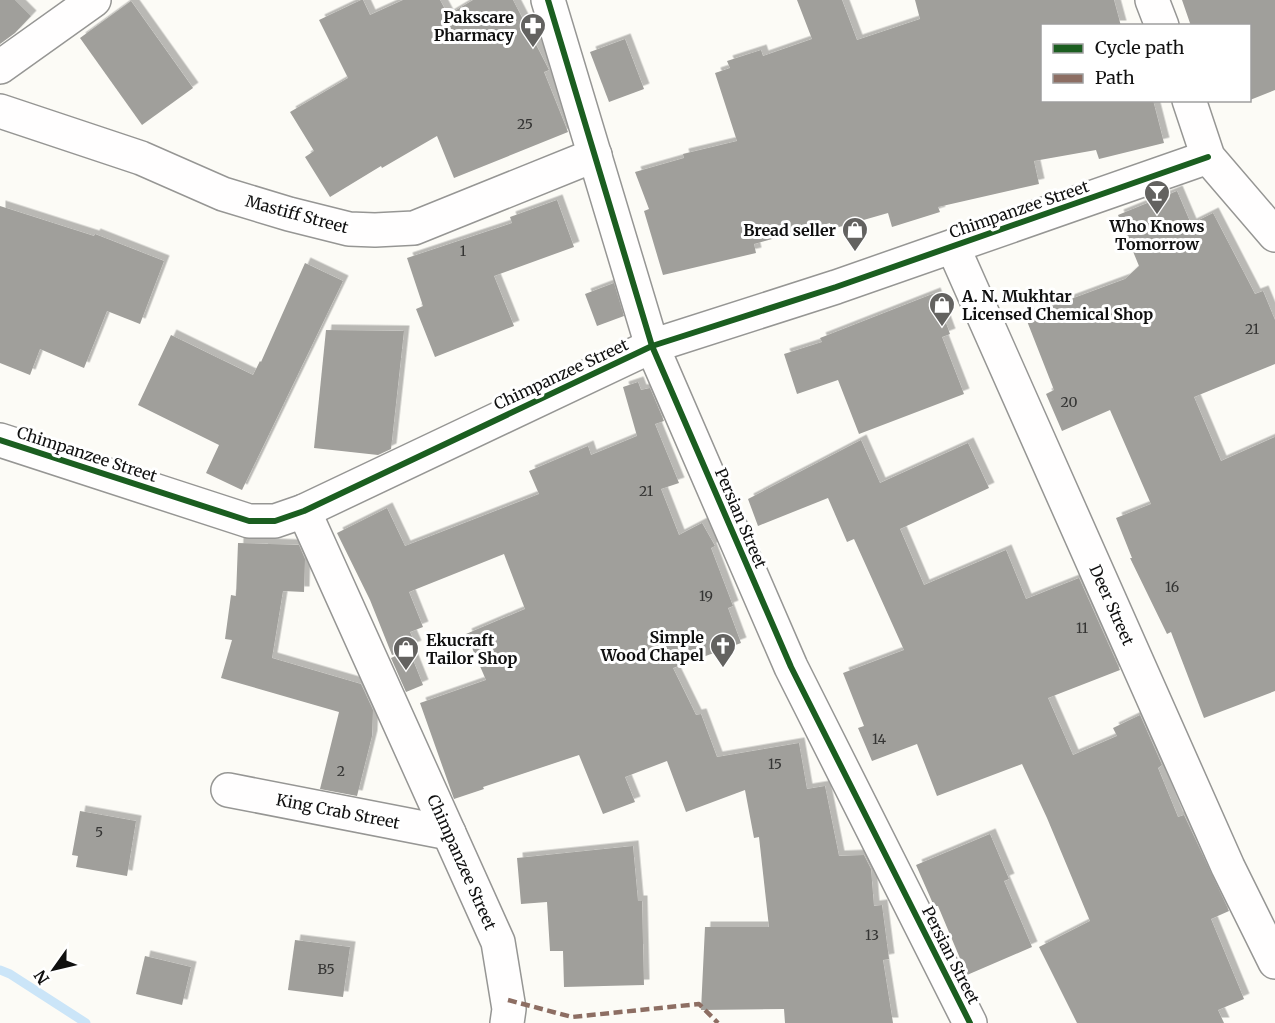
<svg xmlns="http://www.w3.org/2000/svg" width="1275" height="1023" viewBox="0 0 1275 1023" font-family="Merriweather,serif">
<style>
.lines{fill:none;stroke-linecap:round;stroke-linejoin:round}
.stream{stroke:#cbe5f8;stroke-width:9}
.building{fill:#a09f9b;filter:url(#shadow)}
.street-casing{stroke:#969694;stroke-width:36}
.street{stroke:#fffefe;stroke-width:33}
.quiet{stroke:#8d6e63;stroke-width:4.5;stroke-dasharray:9 4.5;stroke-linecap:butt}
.cycleway-casing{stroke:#fff;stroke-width:10}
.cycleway{stroke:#1b5e20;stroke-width:6}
.labels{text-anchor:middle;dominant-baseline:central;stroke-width:6;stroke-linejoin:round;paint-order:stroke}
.number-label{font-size:14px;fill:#343433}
.poi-label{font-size:16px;font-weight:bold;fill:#101010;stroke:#fff;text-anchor:end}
.street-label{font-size:16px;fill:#101010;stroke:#fff}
</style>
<defs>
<filter id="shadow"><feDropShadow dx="5.5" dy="-5.5" stdDeviation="0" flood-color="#0004"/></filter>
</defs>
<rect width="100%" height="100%" fill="#fcfbf6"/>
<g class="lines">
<path class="stream" d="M0 970 10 974 86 1023"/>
</g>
<g class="building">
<path d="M0 0H15L31 16 15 33 0 44Z"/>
<path d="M361 0H363L370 15 403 0H440L448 15 473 0H513L549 70 544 72 568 132 454 178 437 136 382 168 381 166 330 197 305 157 314 151 290 112 348 78 319 20Z"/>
<path d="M797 0H842L857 40 920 19 915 0H1114L1121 26H1042V100H1153L1164 143 1099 159 1096 150 1034 161 1039 184 938 207 940 212 892 227 888 213 832 229 830 223 754 244 756 253 663 275 644 211 649 209 635 172 684 158 683 154 737 141 715 73 730 68 727 61 761 50 763 56 812 39Z"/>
<path d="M1182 0H1275V90L1250 100V26H1191Z"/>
<path d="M131 1 193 88 142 125 80 38Z"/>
<path d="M625 39 644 89 609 102 590 52Z"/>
<path d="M1177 191 1191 224 1213 213 1255 294 1263 291 1275 320V364L1194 397 1221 461 1275 437V691L1204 718 1171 632 1167 634 1130 558H1132L1116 518 1151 504 1110 410 1062 431 1046 394 1054 390 1025 316 1125 279 1139 266 1118 215Z"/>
<path d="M557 200 574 247 494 276 514 326 435 357 416 309 423 306 407 258 512 223 510 217Z"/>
<path d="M0 206 94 236 95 234 164 261 140 324 107 311 84 368 40 349 30 375 0 363Z"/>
<path d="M305 263 343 281 242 490 206 473 219 445 138 405 171 335 253 375 260 361 261 362Z"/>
<path d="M614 283 624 316 597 326 585 294Z"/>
<path d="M935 293 950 334 942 337 964 394 859 434 838 380 797 394 784 354 822 342 820 338Z"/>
<path d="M326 330 404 331 391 449 378 455 314 448Z"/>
<path d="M638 382 641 390 650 388 664 421 655 424 679 483 661 489 679 535 702 523 715 546 711 548 733 606 728 608 741 643 673 668 696 715 701 714 717 757 799 743 807 789 825 786 839 856 864 855 871 869 874 906 882 905 889 959 883 960 893 1023H785L784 1009 701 1010 705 927H769L759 837 754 838 745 790 686 812 667 761 625 777 635 802 603 814 579 755 483 787 484 789 454 799 420 703 486 680 466 634 525 609 504 554 409 592 423 627 410 632 416 646 392 655 370 600 337 533 387 508 405 546 539 494 529 471 588 446 591 455 637 436 623 387Z"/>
<path d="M861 440 880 483 968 443 989 488 900 529 924 585 1006 550 1026 599 1079 578 1120 670 1048 698 1073 755 1117 736 1113 728 1140 715 1162 765 1158 768 1178 817 1184 815 1229 911 1211 919 1244 999 1218 1010 1224 1023H1077L1039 947 1090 921 1047 818 1022 764 937 796 917 744 872 761 858 728 864 726 843 673 904 650 854 539 847 542 828 498 758 526 748 499Z"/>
<path d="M238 543 299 545 305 559 304 592 283 591 272 658 361 684 373 710 372 736 357 796 320 789 339 712 221 678 232 640 225 639 231 595 236 596Z"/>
<path d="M409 650 423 685 406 692 391 658Z"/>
<path d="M80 811 136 821 127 876 76 867 78 856 72 855Z"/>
<path d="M990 834 1009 879 1004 881 1032 947 967 975 938 906H934L916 865Z"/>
<path d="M633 846 638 901H642L644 985 564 987 563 951H550L547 902 521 904 517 858Z"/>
<path d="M295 940 350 947 343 997 288 990Z"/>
<path d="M145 956 191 967 182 1005 136 994Z"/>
</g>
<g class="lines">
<defs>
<g id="street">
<path d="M548 0 652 346 791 667 970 1023"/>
<path d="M1152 0 1162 26"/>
<path d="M0 67 94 0"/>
<path d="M1189 100 1208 157 1275 235"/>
<path d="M0 111 141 158 223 194 289 214 349 229 375 230 414 228 595 155"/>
<path d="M953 247 1228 867 1275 962"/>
<path d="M0 440 249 521H275L304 511 652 346 836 287 1208 157"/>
<path d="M304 511 498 942 509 1009 507 1023"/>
<path d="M228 790 449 833"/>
</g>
</defs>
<use href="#street" class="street-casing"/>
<use href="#street" class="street"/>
<path class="quiet" d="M508 1000 572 1017 699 1004 718 1023"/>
<defs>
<g id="cycleway">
<path d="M548 0 652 346 791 667 970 1023"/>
<path d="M0 440 249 521H275L304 511 652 346 836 287 1208 157"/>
</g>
</defs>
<use href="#cycleway" class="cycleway-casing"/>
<use href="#cycleway" class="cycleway"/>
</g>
<defs>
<symbol id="pharmacy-pin" viewBox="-11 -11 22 30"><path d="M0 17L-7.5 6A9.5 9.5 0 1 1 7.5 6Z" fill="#636260" stroke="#fff"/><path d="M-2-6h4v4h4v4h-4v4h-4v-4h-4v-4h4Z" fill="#fff"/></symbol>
<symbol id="bar-pin" viewBox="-11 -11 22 30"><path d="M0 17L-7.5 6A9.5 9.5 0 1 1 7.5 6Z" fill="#636260" stroke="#fff"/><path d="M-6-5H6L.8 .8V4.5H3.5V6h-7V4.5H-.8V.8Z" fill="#fff"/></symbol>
<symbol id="shop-pin" viewBox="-11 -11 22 30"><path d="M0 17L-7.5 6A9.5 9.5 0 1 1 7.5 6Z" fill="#636260" stroke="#fff"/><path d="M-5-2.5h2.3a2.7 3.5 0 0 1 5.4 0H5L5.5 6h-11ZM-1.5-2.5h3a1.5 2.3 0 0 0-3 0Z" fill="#fff"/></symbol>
<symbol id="church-pin" viewBox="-11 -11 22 30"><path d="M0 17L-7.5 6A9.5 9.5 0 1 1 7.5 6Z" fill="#636260" stroke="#fff"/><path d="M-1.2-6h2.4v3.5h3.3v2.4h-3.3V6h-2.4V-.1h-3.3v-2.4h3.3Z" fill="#fff"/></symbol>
</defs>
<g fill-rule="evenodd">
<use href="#pharmacy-pin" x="518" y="11" width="30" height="40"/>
<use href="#bar-pin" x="1142" y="178" width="30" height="40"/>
<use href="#shop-pin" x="840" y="215" width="30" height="40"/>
<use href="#shop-pin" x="927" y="290" width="30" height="40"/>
<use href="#church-pin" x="708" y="631" width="30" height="40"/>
<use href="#shop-pin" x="391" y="634" width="30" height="40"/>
</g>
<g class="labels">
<g class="number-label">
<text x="525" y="124">25</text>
<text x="463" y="251">1</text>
<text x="1252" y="329">21</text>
<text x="1069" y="402">20</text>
<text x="646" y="491">21</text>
<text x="1172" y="587">16</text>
<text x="706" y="596">19</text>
<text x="1082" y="628">11</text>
<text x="879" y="739">14</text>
<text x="775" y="764">15</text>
<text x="341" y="771">2</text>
<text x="99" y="832">5</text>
<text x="872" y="935">13</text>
<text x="326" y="969">B5</text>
</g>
<g class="poi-label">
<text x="514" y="17">Pakscare<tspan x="514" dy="18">Pharmacy</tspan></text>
<text x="1157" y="226" text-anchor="middle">Who Knows<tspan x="1157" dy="18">Tomorrow</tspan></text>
<text x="836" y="230">Bread seller</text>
<text x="962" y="296" text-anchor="start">A. N. Mukhtar<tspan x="962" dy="18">Licensed Chemical Shop</tspan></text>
<text x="704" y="637">Simple<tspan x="704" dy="18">Wood Chapel</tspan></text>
<text x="426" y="640" text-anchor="start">Ekucraft<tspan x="426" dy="18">Tailor Shop</tspan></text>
</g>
<g class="street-label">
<text transform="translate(1019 209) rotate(-19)">Chimpanzee Street</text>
<text transform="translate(297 214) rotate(15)">Mastiff Street</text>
<text transform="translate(561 374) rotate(-25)">Chimpanzee Street</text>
<text transform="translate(87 454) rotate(18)">Chimpanzee Street</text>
<text transform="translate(741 518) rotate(67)">Persian Street</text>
<text transform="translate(1112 605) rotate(66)">Deer Street</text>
<text transform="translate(338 811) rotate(11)">King Crab Street</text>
<text transform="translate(462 862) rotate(66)">Chimpanzee Street</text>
<text transform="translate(951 955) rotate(63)">Persian Street</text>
</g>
</g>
<rect x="1041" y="24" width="210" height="78" fill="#ffffff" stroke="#9f9f9f" stroke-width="1.5"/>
<rect x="1053" y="44" width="30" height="9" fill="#1b5e20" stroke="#9f9f9f" stroke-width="1.5"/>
<text x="1095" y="54" font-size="18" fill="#101010">Cycle path</text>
<rect x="1053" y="74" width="30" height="9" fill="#8d6e63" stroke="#9f9f9f" stroke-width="1.5"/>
<text x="1095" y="84" font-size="18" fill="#101010">Path</text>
<g transform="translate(54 969) rotate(236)" stroke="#ffffff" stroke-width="4.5" paint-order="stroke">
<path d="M0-4.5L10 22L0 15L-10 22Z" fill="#101010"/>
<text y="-9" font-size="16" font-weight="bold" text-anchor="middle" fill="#101010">N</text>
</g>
</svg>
